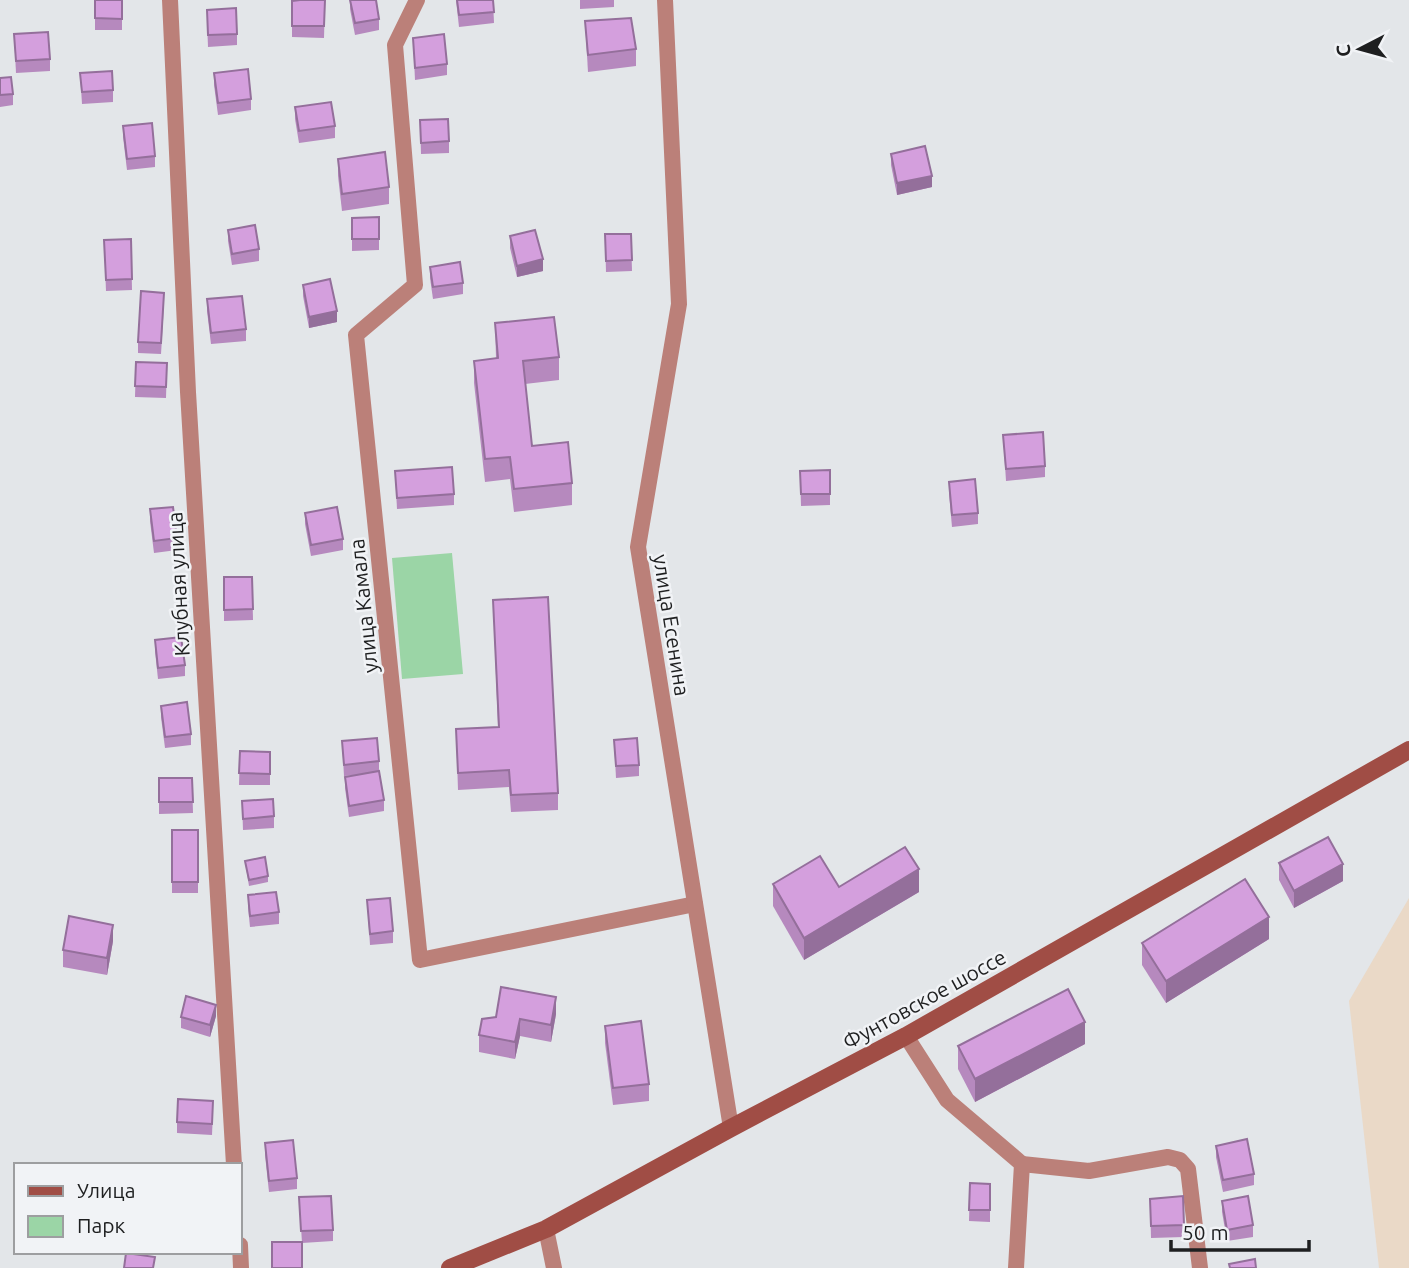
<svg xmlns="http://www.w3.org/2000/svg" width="1409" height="1268" viewBox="0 0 1409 1268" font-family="Ubuntu,sans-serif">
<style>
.industrial{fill:#ead9c7}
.green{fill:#9bd5a6}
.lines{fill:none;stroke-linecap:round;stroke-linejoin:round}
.street{stroke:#bb8079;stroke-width:16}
.secondary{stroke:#a04d45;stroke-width:18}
.wall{fill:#b689be}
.shaded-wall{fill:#946f9b}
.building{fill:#d49fdd;stroke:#946f9b;stroke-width:2}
.labels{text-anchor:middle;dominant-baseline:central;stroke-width:5;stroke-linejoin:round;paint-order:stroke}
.street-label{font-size:21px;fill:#1e1f20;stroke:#f1f3f6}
</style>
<rect width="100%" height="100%" fill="#e3e6e9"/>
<path class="industrial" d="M1409 898V1268H1379L1349 1001Z"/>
<path class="green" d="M452 553 463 674 402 679 392 558Z"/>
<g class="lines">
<g class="street">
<path d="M170 0 188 392 234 1165"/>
<path d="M417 0 395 45 415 285 356 335 420 960 695 904"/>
<path d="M665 0 679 304 638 547 731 1128"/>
<path d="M906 1036 947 1100 1022 1164 1016 1268"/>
<path d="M1022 1164 1089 1171 1168 1157 1180 1160 1188 1169 1200 1268"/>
<path d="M546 1229 554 1268"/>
<path d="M240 1245 241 1268"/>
</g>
<path class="secondary" d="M450 1268 546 1229 731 1128 906 1036 1409 750"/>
</g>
<g class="wall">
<rect x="95" y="0" width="27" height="30"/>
<path d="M325 0 324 38 292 37V1Z"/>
<path d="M350 0 379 19V30L355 35 350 9Z"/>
<path d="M456 0H493L494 23 459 27Z"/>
<path d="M580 0H614V7L580 9Z"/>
<path d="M207 21 237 34V45L208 47Z"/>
<path d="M585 21 636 49V66L588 72Z"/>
<path d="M14 34 50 59V71L16 73Z"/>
<path d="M413 38 447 64V75L415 80Z"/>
<path d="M80 73 113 90V102L82 104Z"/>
<path d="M214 73 251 99V110L218 115 214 85Z"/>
<path d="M0 78 13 94V105L0 107Z"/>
<path d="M295 107 335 126V138L299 143 295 119Z"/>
<path d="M420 120 449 141V153L421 154Z"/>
<path d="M123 126 155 156V167L127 170 123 137Z"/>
<path d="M891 154 932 187 897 195 891 165Z"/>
<path d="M338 159 389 187V204L342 211 338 176Z"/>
<path d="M379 217V250L352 251V218Z"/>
<path d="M228 230 259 249V261L232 265 228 241Z"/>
<path d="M605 234H631L632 271 606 272Z"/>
<path d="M510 236 543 271 517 277 510 248Z"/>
<path d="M131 239 132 290 106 291 104 240Z"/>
<path d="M430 267 463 283V294L433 299 430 278Z"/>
<path d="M303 285 337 322 309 328 303 296Z"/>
<path d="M207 299 246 329V341L211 344 207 311Z"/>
<path d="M164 304 161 354 138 353V342Z"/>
<path d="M495 323 559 357V380L525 384 532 446 572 483V505L514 512 510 479 485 482 474 383V361L496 358Z"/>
<path d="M136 362 167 363 166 398 135 397Z"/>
<path d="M1003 435 1045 466V477L1006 481Z"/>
<path d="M830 470V505L801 506 800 471Z"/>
<path d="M395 471 454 494V505L397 509Z"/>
<path d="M949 482 978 513V524L952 527 949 493Z"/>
<path d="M150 509 177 538V550L154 553 150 521Z"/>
<path d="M305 513 343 539V550L311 556 305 524Z"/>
<path d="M224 577H252L253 620 224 621Z"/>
<path d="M493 600 558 793V810L511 812 509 787 458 790 456 729 498 727Z"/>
<path d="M155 640 185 665V676L158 679 155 651Z"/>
<path d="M161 706 191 734V745L165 748 161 717Z"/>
<path d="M614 740 639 765V776L616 778Z"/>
<path d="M342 741 379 761V773L384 800V811L349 817 345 788V777L359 775 344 776Z"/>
<path d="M240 751 270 752V785H239Z"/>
<path d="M159 778H192L193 813 159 814Z"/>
<path d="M242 801 274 816V828L243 830Z"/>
<rect x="172" y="830" width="26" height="63"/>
<path d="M245 861 268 876V882L249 886Z"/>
<path d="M1279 863 1343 881 1294 908 1279 880Z"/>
<path d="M773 884 839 887 919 892 804 960 773 906Z"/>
<path d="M248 895 279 912V924L250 927 248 907Z"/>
<path d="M367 900 393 931V943L370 945Z"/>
<path d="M1269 939 1166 1003 1142 965V943Z"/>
<path d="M113 941 107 975 63 967V950Z"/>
<path d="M556 1014 551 1042 520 1036 515 1059 479 1052V1035L482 1019Z"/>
<path d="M216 1016 210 1037 181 1028V1017Z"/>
<path d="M605 1026 649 1084V1101L613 1105 605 1043Z"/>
<path d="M1085 1044 975 1102 958 1069V1046Z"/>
<path d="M213 1112 212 1135 177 1133V1122Z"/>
<path d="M265 1143 297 1178V1189L269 1192 265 1155Z"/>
<path d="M1216 1146 1254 1174V1185L1223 1192 1216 1157Z"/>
<path d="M970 1183 990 1184V1222L969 1221Z"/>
<path d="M1183 1196 1184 1237 1151 1238 1150 1199Z"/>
<path d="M299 1197 333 1230V1241L302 1243Z"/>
<path d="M1222 1201 1253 1225V1237L1227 1241 1222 1212Z"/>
</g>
<g class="shaded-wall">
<path d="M932 176V187L897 195V183Z"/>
<path d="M543 259V271L517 277V266Z"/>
<path d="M337 311V322L309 328V317Z"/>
<path d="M1343 864V881L1294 908V891Z"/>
<path d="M919 869V892L804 960V938Z"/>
<path d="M1269 917V939L1166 1003V981Z"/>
<path d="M113 925V941L107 975V958Z"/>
<path d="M556 997V1014L551 1042V1025Z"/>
<path d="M216 1005V1016L210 1037V1025Z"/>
<path d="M520 1019V1036L515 1059V1042Z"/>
<path d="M1085 1022V1044L975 1102V1079Z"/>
</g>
<g class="building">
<path d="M95 0H122V19L95 18Z"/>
<path d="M300 0H325L324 26H292V1Z"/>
<path d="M350 0H376L379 19 355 23Z"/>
<path d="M457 0H493L494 12 459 15Z"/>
<path d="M236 8 237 34 208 35 207 10Z"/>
<path d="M631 18 636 49 588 55 585 21Z"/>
<path d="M48 32 50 59 16 61 14 34Z"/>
<path d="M444 34 447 64 415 68 413 38Z"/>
<path d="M248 69 251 99 218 103 214 73Z"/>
<path d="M112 71 113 90 82 92 80 73Z"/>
<path d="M11 77 13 94 0 95V78Z"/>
<path d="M331 102 335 126 299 131 295 107Z"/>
<path d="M448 119 449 141 421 143 420 120Z"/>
<path d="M152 123 155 156 127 159 123 126Z"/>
<path d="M925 146 932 176 897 183 891 154Z"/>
<path d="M385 152 389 187 342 194 338 159Z"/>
<path d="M379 217V239H352V218Z"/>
<path d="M255 225 259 249 232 254 228 230Z"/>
<path d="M535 230 543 259 517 266 510 236Z"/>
<path d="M605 234H631L632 260 606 261Z"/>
<path d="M131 239 132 279 106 280 104 240Z"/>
<path d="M460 262 463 283 433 287 430 267Z"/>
<path d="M330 279 337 311 309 317 303 285Z"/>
<path d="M141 291 164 293 161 343 138 342Z"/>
<path d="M242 296 246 329 211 333 207 299Z"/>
<path d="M554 317 559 357 523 361 532 446 568 442 572 483 514 489 510 457 485 459 474 361 498 358 495 323Z"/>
<path d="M136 362 167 363 166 387 135 386Z"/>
<path d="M1043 432 1045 466 1006 469 1003 435Z"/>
<path d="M452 467 454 494 397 498 395 471Z"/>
<path d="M830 470V494H801L800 471Z"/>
<path d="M975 479 978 513 952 515 949 482Z"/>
<path d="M173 507 177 538 154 541 150 509Z"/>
<path d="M337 507 343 539 311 545 305 513Z"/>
<path d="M224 577H252L253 609 224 610Z"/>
<path d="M548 597 558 793 511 795 509 770 458 773 456 729 499 727 493 600Z"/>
<path d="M181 637 185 665 158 668 155 640Z"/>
<path d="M187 702 191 734 165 737 161 706Z"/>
<path d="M377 738 379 761 344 765 342 741Z"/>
<path d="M637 738 639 765 616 766 614 740Z"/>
<path d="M240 751 270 752V774L239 773Z"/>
<path d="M379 771 384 800 349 806 345 777Z"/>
<path d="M159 778H192L193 802H159Z"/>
<path d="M273 799 274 816 243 819 242 801Z"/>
<rect x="172" y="830" width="26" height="52"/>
<path d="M1328 837 1343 864 1294 891 1279 863Z"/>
<path d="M905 847 919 869 804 938 773 884 820 856 839 887Z"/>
<path d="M265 857 268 876 249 880 245 861Z"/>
<path d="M1245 879 1269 917 1166 981 1142 943Z"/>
<path d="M276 892 279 912 250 916 248 895Z"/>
<path d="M390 898 393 931 370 934 367 900Z"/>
<path d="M69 916 113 925 107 958 63 950Z"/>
<path d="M501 987 556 997 551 1025 520 1019 515 1042 479 1035 482 1019 496 1017Z"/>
<path d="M1068 989 1085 1022 975 1079 958 1046Z"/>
<path d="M186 996 216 1005 210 1025 181 1017Z"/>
<path d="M641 1021 649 1084 613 1088 605 1026Z"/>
<path d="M178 1099 213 1101 212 1124 177 1122Z"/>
<path d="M1247 1139 1254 1174 1223 1180 1216 1146Z"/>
<path d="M293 1140 297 1178 269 1181 265 1143Z"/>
<path d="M970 1183 990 1184V1210H969Z"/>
<path d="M331 1196 333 1230 301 1231 299 1197Z"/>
<path d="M1183 1196 1184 1225 1151 1226 1150 1199Z"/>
<path d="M1248 1196 1253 1225 1227 1230 1222 1201Z"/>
<rect x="272" y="1242" width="30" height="26"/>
<path d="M126 1253 155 1257 153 1268H124Z"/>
<path d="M1255 1259 1256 1268H1230L1229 1264Z"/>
</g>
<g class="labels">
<g class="street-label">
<text transform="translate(178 584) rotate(-93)">Клубная улица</text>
<text transform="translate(363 606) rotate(-96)">улица Камала</text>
<text transform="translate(672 625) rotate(81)">улица Есенина</text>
<text transform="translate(924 999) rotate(-29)">Фунтовское шоссе</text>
</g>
</g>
<rect x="14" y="1163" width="228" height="91" fill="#f1f3f6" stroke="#9d9ea0" stroke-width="2"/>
<rect x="28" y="1186" width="35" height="10" fill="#a04d45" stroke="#9d9ea0" stroke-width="2"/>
<text x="77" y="1198" font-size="21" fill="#1e1f20">Улица</text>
<rect x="28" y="1216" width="35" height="21" fill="#9bd5a6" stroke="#9d9ea0" stroke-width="2"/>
<text x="77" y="1233" font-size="21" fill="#1e1f20">Парк</text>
<g transform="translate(1360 49) rotate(264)" stroke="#f1f3f6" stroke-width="5" paint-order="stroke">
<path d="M0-5L12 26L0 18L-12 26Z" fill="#1e1f20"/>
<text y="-10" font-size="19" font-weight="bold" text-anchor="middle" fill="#1e1f20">С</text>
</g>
<path d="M1171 1240v10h138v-10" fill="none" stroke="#1e1f20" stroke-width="3.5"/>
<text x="1182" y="1240" font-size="21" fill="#1e1f20" stroke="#f1f3f6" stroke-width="5" paint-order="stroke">50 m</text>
</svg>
